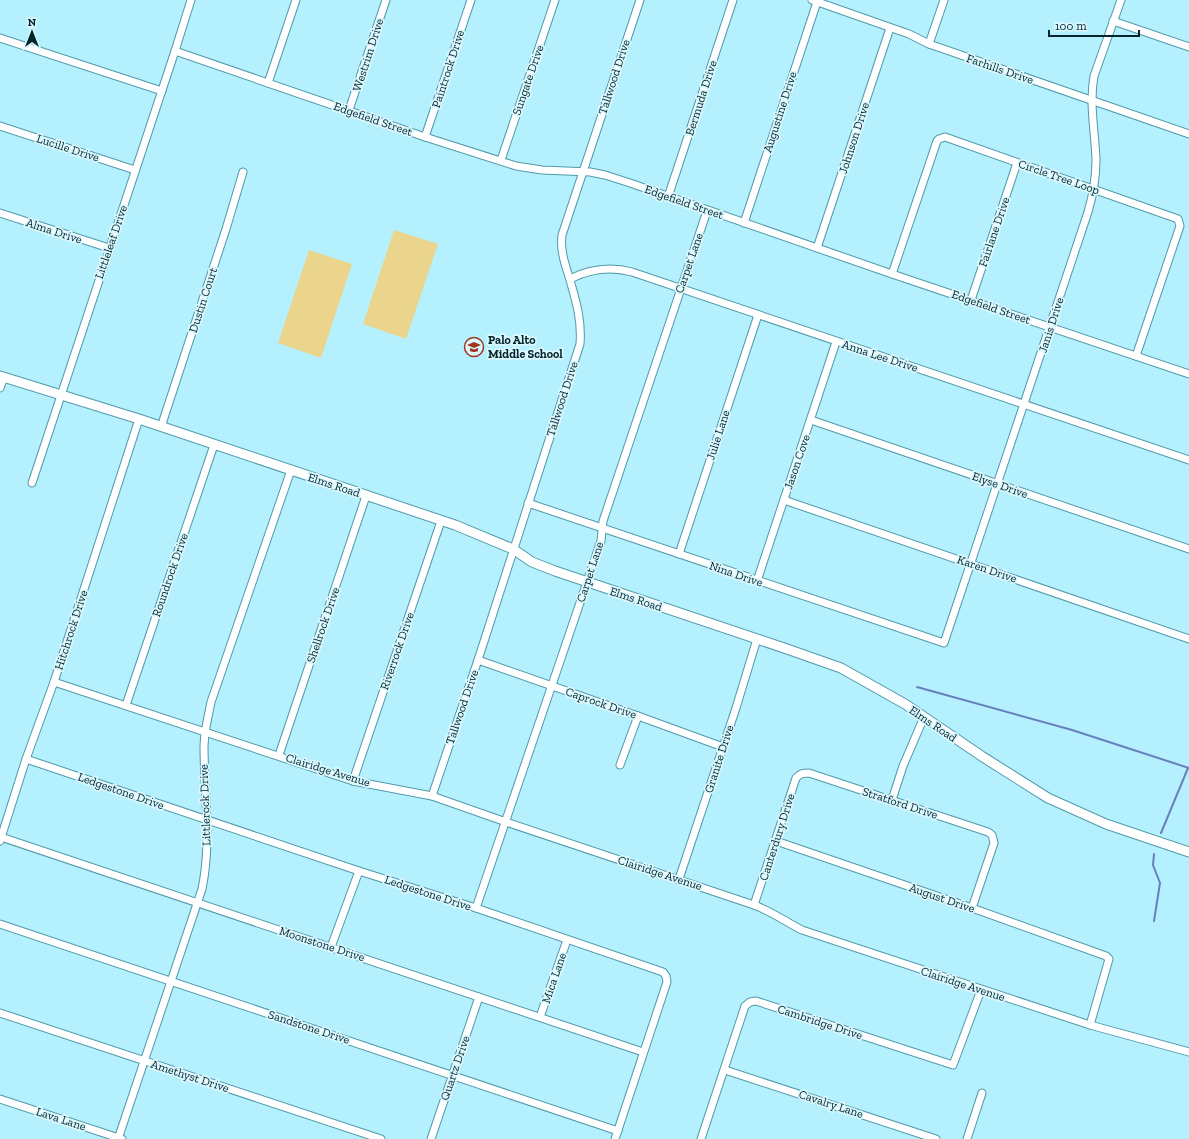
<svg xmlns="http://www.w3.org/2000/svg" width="1189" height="1139" viewBox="0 0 1189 1139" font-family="'Zilla Slab',serif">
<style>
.green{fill:#ebd58c}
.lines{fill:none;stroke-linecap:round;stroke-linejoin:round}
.stream{stroke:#687fbd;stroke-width:2}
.minor-casing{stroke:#4f9aab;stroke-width:9}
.major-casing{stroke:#4f9aab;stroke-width:11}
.minor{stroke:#fff;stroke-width:7}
.major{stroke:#fff;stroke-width:9}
.labels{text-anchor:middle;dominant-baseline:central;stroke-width:3.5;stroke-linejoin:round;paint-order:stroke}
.street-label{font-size:12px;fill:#03252b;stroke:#dbf8ff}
.poi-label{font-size:12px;font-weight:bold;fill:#03252b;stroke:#dbf8ff;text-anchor:start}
</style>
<rect width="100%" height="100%" fill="#b5f0fe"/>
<g class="green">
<path d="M394 230 438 244 406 339 363 324Z"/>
<path d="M309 250 352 264 321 358 278 343Z"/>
</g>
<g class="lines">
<g class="stream">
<path d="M917 687 1072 730 1189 768"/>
<path d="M1161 833 1188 768"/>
<path d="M1154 921 1160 883 1153 865 1154 854"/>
</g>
<defs>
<g id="minor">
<path d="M812 0 909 34 929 44 1189 134"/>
<path d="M1113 21 1189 47"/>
<path d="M0 38 162 91"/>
<path d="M929 44 944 0"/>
<path d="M175 51 425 137 516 166 542 170 590 172 605 175 630 183 892 274 1189 374"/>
<path d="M268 83 296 0"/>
<path d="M349 110 386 0"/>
<path d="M0 126 135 170"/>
<path d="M425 137 471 0"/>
<path d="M501 160 555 0"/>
<path d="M668 197 733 0"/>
<path d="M0 213 109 248"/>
<path d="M744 223 817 2"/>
<path d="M817 248 890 28"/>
<path d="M892 274 937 141 939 139 945 137 1178 219 1180 226 1136 356"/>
<path d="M570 279C590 269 609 266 632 272L1189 460"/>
<path d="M971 300 1017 163"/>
<path d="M0 388 4 377"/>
<path d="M811 420 1189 549"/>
<path d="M161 427 226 229 243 172"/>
<path d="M32 483 175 51 191 0"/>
<path d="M784 500 1189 639"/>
<path d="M528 503 944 643 1088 212C1093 195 1096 178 1096 160 1095 131 1089 104 1094 76L1121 0"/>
<path d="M679 554 758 315"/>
<path d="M757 581 836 342"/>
<path d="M478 660 638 716 723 747"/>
<path d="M54 682 353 781 432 796 506 822 754 905C771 911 786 922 802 930L1090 1025 1189 1052"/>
<path d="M126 705 214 445"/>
<path d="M279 755 366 496"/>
<path d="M26 759 359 871 476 908 663 972 666 976 667 982 615 1139"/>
<path d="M620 765 638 716"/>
<path d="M353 781 441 521"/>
<path d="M432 796 478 660 580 344C582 321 576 301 570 280 565 264 560 251 562 235L640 0"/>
<path d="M892 800 903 766 924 717"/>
<path d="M1 837 643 1052"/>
<path d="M0 841 26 759 54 682 139 419"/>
<path d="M776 841 972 908 1106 956 1109 959 1090 1025"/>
<path d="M679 879 736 708 757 639"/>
<path d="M754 905 796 778C800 773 804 773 809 773L988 832 992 835 994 843 972 908"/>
<path d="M476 908 601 541 603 521 707 211"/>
<path d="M0 924 618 1131"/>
<path d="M331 947 359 871"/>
<path d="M0 1013 381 1139"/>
<path d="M540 1017 567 940"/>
<path d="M725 1070 936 1139"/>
<path d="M0 1099 122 1139"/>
<path d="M118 1139 202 889C212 840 204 795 204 746L205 732 211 702 291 470"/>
<path d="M431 1139 479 997"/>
<path d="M701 1139 745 1006 750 1002 756 1001 953 1065 981 990"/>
<path d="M967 1139 982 1093"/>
</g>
<path id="major" d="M0 376 139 419 455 525 513 549 532 562 555 571 787 649 841 668 905 704 983 757 1048 798 1106 824 1189 852"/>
</defs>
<use href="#minor" class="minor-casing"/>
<use href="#major" class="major-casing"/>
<use href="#minor" class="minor"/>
<use href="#major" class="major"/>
</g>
<defs>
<symbol id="school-ring" viewBox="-11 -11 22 22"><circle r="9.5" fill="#dbf8ff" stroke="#9f3620" stroke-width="1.5"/><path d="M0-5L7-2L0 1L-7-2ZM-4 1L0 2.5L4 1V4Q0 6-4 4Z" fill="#9f3620"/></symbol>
</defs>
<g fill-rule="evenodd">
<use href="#school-ring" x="463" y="336" width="22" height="22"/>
</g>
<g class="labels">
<g class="street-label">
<text transform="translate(368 55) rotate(-72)">Westrim Drive</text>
<text transform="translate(448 69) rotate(-72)">Paintrock Drive</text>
<text transform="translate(1000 69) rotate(19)">Farhills Drive</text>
<text transform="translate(614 77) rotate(-72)">Tallwood Drive</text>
<text transform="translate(528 80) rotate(-71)">Sungate Drive</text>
<text transform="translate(701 98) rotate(-72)">Bermuda Drive</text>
<text transform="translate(780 112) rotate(-72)">Augustine Drive</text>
<text transform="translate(373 119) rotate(19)">Edgefield Street</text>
<text transform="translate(854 138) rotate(-72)">Johnson Drive</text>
<text transform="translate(68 148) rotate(18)">Lucille Drive</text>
<text transform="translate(1059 177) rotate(19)">Circle Tree Loop</text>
<text transform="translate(684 202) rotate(19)">Edgefield Street</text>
<text transform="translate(54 231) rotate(18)">Alma Drive</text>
<text transform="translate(994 232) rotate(-71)">Fairlane Drive</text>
<text transform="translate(111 242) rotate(-71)">Littleleaf Drive</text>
<text transform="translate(689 263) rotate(-71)">Carpet Lane</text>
<text transform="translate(203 300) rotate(-72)">Dustin Court</text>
<text transform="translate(991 307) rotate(19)">Edgefield Street</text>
<text transform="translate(1051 325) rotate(-72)">Janis Drive</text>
<text transform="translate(880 356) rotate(18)">Anna Lee Drive</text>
<text transform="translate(562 399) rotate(-72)">Tallwood Drive</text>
<text transform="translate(718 435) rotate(-72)">Julie Lane</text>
<text transform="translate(797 462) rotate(-71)">Jason Cove</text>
<text transform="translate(334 485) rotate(18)">Elms Road</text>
<text transform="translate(1000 485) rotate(19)">Elyse Drive</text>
<text transform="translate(987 569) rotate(19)">Karen Drive</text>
<text transform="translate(590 572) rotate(-72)">Carpet Lane</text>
<text transform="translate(736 574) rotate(19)">Nina Drive</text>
<text transform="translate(170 575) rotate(-71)">Roundrock Drive</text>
<text transform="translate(636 599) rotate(18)">Elms Road</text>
<text transform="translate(323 625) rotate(-71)">Shellrock Drive</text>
<text transform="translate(71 630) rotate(-72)">Hitchrock Drive</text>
<text transform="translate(397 651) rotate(-71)">Riverrock Drive</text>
<text transform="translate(601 703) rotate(19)">Caprock Drive</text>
<text transform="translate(462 707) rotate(-71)">Tallwood Drive</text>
<text transform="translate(933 724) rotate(34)">Elms Road</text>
<text transform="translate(719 759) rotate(-72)">Granite Drive</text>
<text transform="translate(328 770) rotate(17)">Clairidge Avenue</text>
<text transform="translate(121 791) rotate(19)">Ledgestone Drive</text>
<text transform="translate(900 803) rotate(18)">Stratford Drive</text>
<text transform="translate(205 805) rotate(-92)">Littlerock Drive</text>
<text transform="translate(777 837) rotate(-72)">Canterdury Drive</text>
<text transform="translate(660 873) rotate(18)">Clairidge Avenue</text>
<text transform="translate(428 893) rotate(18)">Ledgestone Drive</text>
<text transform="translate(942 898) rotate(19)">August Drive</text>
<text transform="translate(322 944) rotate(18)">Moonstone Drive</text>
<text transform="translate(554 978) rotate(-71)">Mica Lane</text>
<text transform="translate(963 984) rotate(18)">Clairidge Avenue</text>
<text transform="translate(820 1022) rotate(18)">Cambridge Drive</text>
<text transform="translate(309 1027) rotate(18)">Sandstone Drive</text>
<text transform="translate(455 1068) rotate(-71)">Quartz Drive</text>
<text transform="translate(190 1076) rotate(18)">Amethyst Drive</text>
<text transform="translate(831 1104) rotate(18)">Cavalry Lane</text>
<text transform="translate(61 1119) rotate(18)">Lava Lane</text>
</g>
<g class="poi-label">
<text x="488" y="340">Palo Alto<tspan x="488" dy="14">Middle School</tspan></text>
</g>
</g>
<g transform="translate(32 32)" stroke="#dbf8ff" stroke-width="3" paint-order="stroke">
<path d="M0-3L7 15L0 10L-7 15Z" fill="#03252b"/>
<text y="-6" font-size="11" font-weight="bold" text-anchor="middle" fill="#03252b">N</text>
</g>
<path d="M1049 30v6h90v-6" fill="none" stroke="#03252b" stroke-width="2"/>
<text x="1055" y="30" font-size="12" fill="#03252b" stroke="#dbf8ff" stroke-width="3" paint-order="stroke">100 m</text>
</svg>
